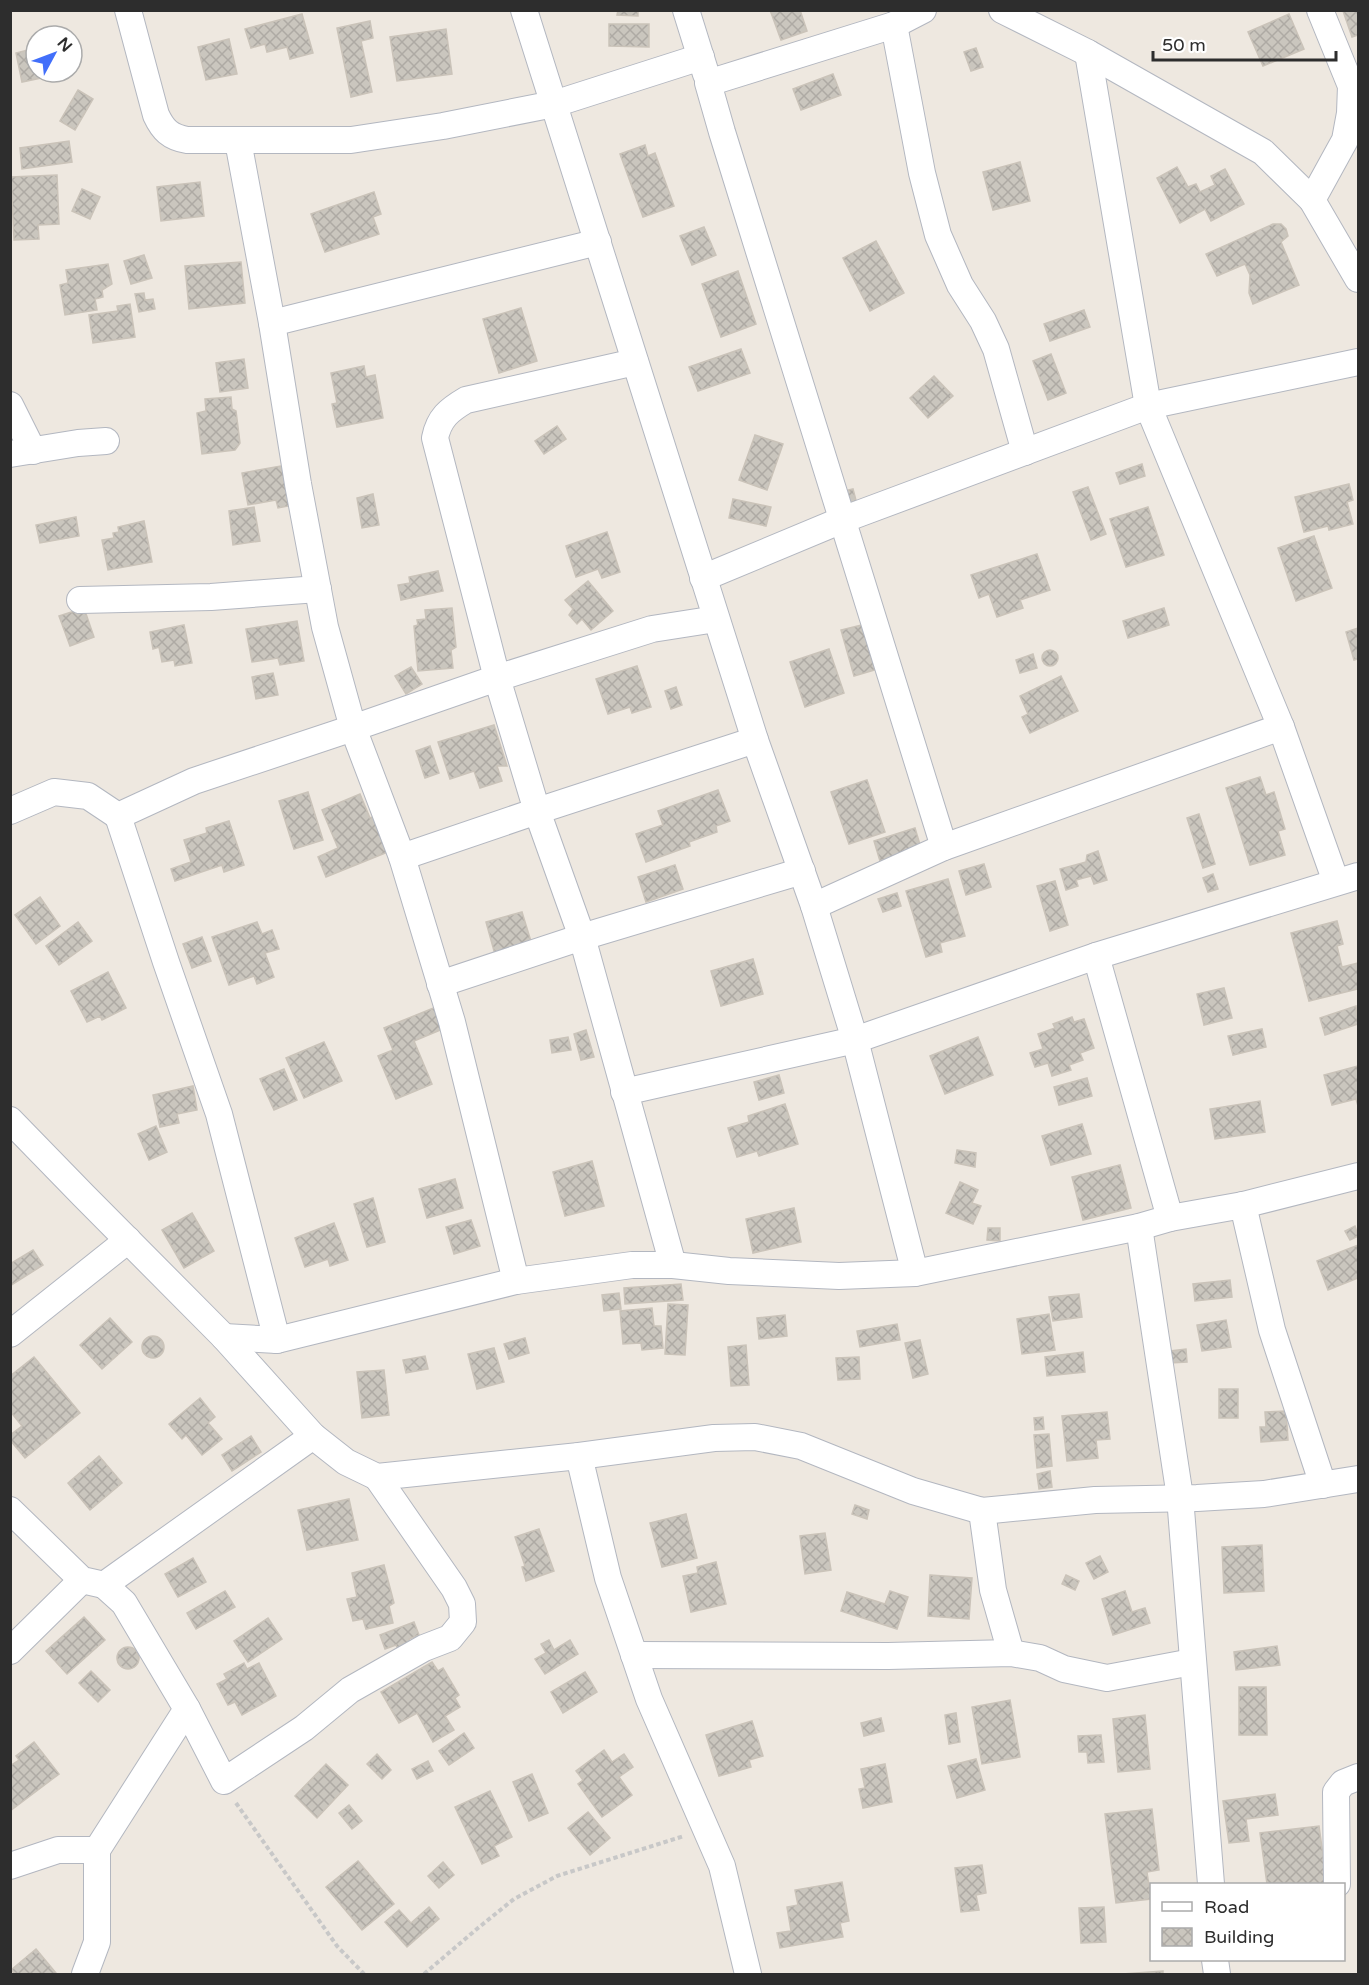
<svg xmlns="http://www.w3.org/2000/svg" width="1369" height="1985" viewBox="0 0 1369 1985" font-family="'Varela Round',sans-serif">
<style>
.building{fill:url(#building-cross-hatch);stroke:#cac3b9;stroke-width:1.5}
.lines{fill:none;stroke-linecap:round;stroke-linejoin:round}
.minor-casing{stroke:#b3b7c0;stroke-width:28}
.path{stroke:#c8c8c8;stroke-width:4;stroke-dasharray:4.5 3;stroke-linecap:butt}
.minor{stroke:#fff;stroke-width:26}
</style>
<defs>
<pattern id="building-cross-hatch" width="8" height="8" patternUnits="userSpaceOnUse" patternTransform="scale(1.5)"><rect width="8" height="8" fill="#cac6be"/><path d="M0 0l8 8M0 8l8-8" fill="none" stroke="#aeaaa4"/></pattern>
</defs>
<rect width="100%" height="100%" fill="#eee8e0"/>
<g class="building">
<path d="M618 10H638V16L617 15Z"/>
<path d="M770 10H800L807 31 781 40Z"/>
<path d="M1358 10V35L1352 37 1343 11Z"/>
<path d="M302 14 313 53 290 59 287 47 267 52 265 44 251 48 245 29Z"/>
<path d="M1289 14 1304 49 1263 66 1248 32Z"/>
<path d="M370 21 373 38 361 41 372 92 351 97 337 28Z"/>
<path d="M609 24H649V47L609 46Z"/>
<path d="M446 29 452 74 397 81 390 37Z"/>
<path d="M229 39 237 74 206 80 198 47Z"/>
<path d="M36 48V72L65 73 22 82 16 53Z"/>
<path d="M976 48 983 67 971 71 964 52Z"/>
<path d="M833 74 841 95 801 110 793 89Z"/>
<path d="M78 90 93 99 75 130 60 121Z"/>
<path d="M69 141 72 162 22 169 20 148Z"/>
<path d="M645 145 648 156 655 153 674 206 643 217 620 154Z"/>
<path d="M1020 162 1030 201 993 210 983 172Z"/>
<path d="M1177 167 1188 187 1196 184 1200 192 1215 185 1211 176 1225 169 1244 204 1211 221 1205 209 1180 223 1157 178Z"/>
<path d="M57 175 59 224 38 225 39 239 14 240 11 177Z"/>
<path d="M200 182 204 216 161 221 157 187Z"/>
<path d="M82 189 100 197 90 219 72 211Z"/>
<path d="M374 192 381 214 373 217 379 234 325 252 311 214Z"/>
<path d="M1273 224H1281L1286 229 1288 236 1281 242 1299 285 1253 304 1249 293 1250 275 1245 264 1217 276 1206 254Z"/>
<path d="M704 227 716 255 692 265 680 236Z"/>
<path d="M876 241 904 293 870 311 843 258Z"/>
<path d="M144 255 152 278 131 284 124 261Z"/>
<path d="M241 262 245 303 189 309 185 266Z"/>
<path d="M108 264 112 284 102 290 103 297 95 299 97 310 65 315 60 285 68 283 66 270Z"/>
<path d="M738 271 756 324 721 337 702 284Z"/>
<path d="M144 293 145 300 153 299 155 309 139 312 135 294Z"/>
<path d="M130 304 135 337 93 343 89 315 118 311 117 306Z"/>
<path d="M521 308 537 361 499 373 483 319Z"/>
<path d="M1084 310 1090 327 1050 341 1044 324Z"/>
<path d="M741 349 750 373 698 391 689 367Z"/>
<path d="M1051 354 1066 393 1048 400 1033 361Z"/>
<path d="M244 359 248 388 220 392 216 363Z"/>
<path d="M364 366 366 377 375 375 383 418 337 427 332 404 337 403 331 373Z"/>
<path d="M934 376 953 396 928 418 910 398Z"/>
<path d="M231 397 232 409 236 411 240 443 235 450 202 454 197 413 206 411 205 399Z"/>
<path d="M557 426 566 439 544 454 535 441Z"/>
<path d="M755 435 783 444 767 490 739 480Z"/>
<path d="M292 464 299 504 278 508 276 500 248 505 242 473Z"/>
<path d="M1142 464 1145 476 1120 484 1116 473Z"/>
<path d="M1349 484 1353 500 1347 502 1353 524 1329 530 1328 526 1304 532 1295 497Z"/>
<path d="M1088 487 1106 534 1091 540 1073 492Z"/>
<path d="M853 489 858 508 849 510 844 491Z"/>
<path d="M373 494 379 525 362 528 357 498Z"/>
<path d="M733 499 771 507 766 526 729 518Z"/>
<path d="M254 507 260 541 233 545 229 511Z"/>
<path d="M1148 507 1164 555 1126 567 1110 519Z"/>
<path d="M76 517 79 536 40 543 36 525Z"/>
<path d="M144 521 152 562 108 570 102 540 114 538 113 533 119 532 118 527Z"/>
<path d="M607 532 620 572 602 578 598 569 576 577 566 546Z"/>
<path d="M1314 536 1332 588 1296 601 1278 548Z"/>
<path d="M1037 554 1050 590 1020 600 1023 608 997 617 989 594 979 598 971 575Z"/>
<path d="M438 571 443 591 401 600 398 585 410 583 409 577Z"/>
<path d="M588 581 613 611 591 630 582 619 577 624 569 615 573 609 565 600Z"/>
<path d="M84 608 94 637 70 646 59 616Z"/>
<path d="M452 608 456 647 451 650 453 668 418 671 414 626 418 625 417 620 426 619 425 610Z"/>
<path d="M1164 608 1169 625 1128 638 1123 621Z"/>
<path d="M297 621 304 661 280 665 278 658 252 662 246 629Z"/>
<path d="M866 624 878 669 854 676 841 630Z"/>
<path d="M184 625 192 663 175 666 174 660 162 662 159 647 153 649 150 632Z"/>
<path d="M1358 628V659L1354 660 1346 632Z"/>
<path d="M829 649 844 693 805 707 790 662Z"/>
<circle cx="1050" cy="658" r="8"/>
<path d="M1033 654 1037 668 1020 673 1016 660Z"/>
<path d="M637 666 651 707 632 713 630 707 608 714 596 679Z"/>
<path d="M411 667 422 684 406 694 395 676Z"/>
<path d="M273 673 278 695 256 699 252 677Z"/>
<path d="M1061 676 1078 711 1030 733 1022 717 1028 714 1020 696Z"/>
<path d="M676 687 682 705 671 709 665 691Z"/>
<path d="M494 725 507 766H497L502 781 480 788 474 771 450 779 438 742Z"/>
<path d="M430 746 439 773 425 778 416 751Z"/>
<path d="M1260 777 1266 795 1274 792 1285 829 1278 831 1285 855 1250 865 1226 788Z"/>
<path d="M867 780 885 832 849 844 831 792Z"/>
<path d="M718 790 730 821 716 826 717 832 689 842 690 846 646 862 636 834 663 825 658 811Z"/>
<path d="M308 792 323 840 294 849 279 801Z"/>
<path d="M360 794 370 818 380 814 395 849 326 877 318 857 338 848 322 810Z"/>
<path d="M1199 814 1215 864 1203 868 1187 818Z"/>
<path d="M229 821 244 865 224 872 222 865 175 881 171 869 191 862 184 840 207 833 206 828Z"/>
<path d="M915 828 921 848 880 861 874 841Z"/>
<path d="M1098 851 1107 880 1094 884 1091 876 1076 880 1078 886 1066 890 1060 869 1086 862 1087 855Z"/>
<path d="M984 864 991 887 966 895 959 871Z"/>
<path d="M675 865 683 889 646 902 638 877Z"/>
<path d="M1213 874 1218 889 1208 892 1203 878Z"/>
<path d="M948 879 965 936 940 943 942 952 926 957 906 891Z"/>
<path d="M1055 881 1068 925 1050 931 1037 886Z"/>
<path d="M897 893 901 906 883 912 878 899Z"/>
<path d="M40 897 60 926 36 944 15 915Z"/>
<path d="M522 912 533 948 496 958 486 922Z"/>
<path d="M1337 921 1343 944 1337 946 1342 967 1358 963V989L1309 1001 1291 933Z"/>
<path d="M78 922 92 941 59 965 46 946Z"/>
<path d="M257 922 262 934 272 930 279 949 265 953 274 977 257 984 254 976 229 985 212 937Z"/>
<path d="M202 937 211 961 192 968 183 944Z"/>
<path d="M753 959 763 994 721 1006 711 971Z"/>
<path d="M108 972 126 1008 102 1020 100 1016 87 1022 71 991Z"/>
<path d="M1224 988 1232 1018 1204 1025 1197 994Z"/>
<path d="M1356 1006 1358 1024 1325 1035 1320 1018Z"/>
<path d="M436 1007 445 1028 414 1041 432 1084 396 1099 378 1056 393 1050 384 1028Z"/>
<path d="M1072 1017 1074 1022 1084 1019 1094 1048 1080 1053 1083 1060 1069 1065 1071 1070 1052 1076 1048 1063 1035 1067 1030 1053 1043 1049 1038 1034 1055 1028 1053 1024Z"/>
<path d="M1262 1029 1266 1047 1233 1055 1228 1036Z"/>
<path d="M586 1030 594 1057 581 1060 574 1034Z"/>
<path d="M568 1037 571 1050 552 1053 550 1040Z"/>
<path d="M978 1037 993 1075 945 1094 930 1056Z"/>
<path d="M324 1042 342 1081 304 1098 286 1058Z"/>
<path d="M1358 1066V1106L1356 1099 1332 1105 1324 1075Z"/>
<path d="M284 1069 297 1100 274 1110 260 1079Z"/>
<path d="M779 1075 784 1093 759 1100 754 1082Z"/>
<path d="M1087 1078 1092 1096 1059 1105 1054 1087Z"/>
<path d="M193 1086 197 1110 177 1114 179 1123 160 1127 153 1095Z"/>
<path d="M1260 1101 1265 1132 1215 1139 1210 1109Z"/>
<path d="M785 1104 798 1144 759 1156 757 1151 737 1157 728 1128 749 1122 748 1116Z"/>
<path d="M1082 1124 1091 1154 1051 1165 1042 1136Z"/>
<path d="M156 1126 167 1152 149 1160 138 1134Z"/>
<path d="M957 1150 976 1153 975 1167 955 1163Z"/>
<path d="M592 1161 604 1206 565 1216 553 1172Z"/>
<path d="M1120 1165 1131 1208 1083 1220 1072 1177Z"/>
<path d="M455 1179 463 1208 427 1218 419 1189Z"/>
<path d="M960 1182 978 1190 972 1203 981 1206 973 1224 946 1213Z"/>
<path d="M373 1198 385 1242 367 1247 354 1204Z"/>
<path d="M794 1208 801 1242 753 1253 746 1219Z"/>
<path d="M192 1213 214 1251 184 1268 162 1230Z"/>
<path d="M471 1220 480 1246 454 1254 446 1227Z"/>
<path d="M334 1223 348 1260 330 1266 328 1259 305 1267 295 1238Z"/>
<path d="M1355 1226 1358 1236 1350 1240 1345 1231Z"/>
<path d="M988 1228H1000V1241L987 1240Z"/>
<path d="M1358 1245V1278L1328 1290 1317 1261Z"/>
<path d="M33 1250 43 1265 10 1286V1264Z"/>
<path d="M1230 1280 1232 1297 1195 1301 1193 1284Z"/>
<path d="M681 1284 683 1300 625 1304 624 1288Z"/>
<path d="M619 1293 621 1309 604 1311 602 1295Z"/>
<path d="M1079 1294 1082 1317 1053 1321 1049 1297Z"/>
<path d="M668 1304 688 1305 685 1355 665 1354Z"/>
<path d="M652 1308 654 1326H661L663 1348 642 1350 641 1343 623 1344 620 1311Z"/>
<path d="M1049 1314 1055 1350 1022 1354 1017 1319Z"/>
<path d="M785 1315 787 1336 759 1339 757 1318Z"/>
<path d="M110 1318 132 1342 102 1369 80 1345Z"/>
<path d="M1226 1320 1231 1347 1202 1351 1197 1325Z"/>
<path d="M897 1324 900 1340 860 1347 857 1331Z"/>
<circle cx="153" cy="1347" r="11"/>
<path d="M525 1338 529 1353 509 1359 504 1344Z"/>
<path d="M920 1340 928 1374 913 1378 905 1343Z"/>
<path d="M746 1345 749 1385 731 1386 728 1347Z"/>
<path d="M494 1348 504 1382 477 1389 468 1354Z"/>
<path d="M1186 1349 1187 1362 1170 1363V1351Z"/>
<path d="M1083 1352 1085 1372 1047 1376 1045 1357Z"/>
<path d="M425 1356 428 1369 406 1373 403 1360Z"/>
<path d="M34 1357 80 1413 25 1458 10 1440V1435L22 1426 10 1411V1376Z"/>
<path d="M859 1357 860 1379 838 1380 836 1358Z"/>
<path d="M384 1370 389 1415 362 1418 357 1372Z"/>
<rect x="1219" y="1389" width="19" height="29"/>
<path d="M200 1398 215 1417 208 1423 222 1439 202 1455 186 1435 182 1439 169 1424Z"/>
<path d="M1286 1411 1288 1440 1261 1442 1260 1427H1266L1265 1412Z"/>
<path d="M1107 1412 1110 1439 1096 1440 1098 1458 1067 1461 1062 1416Z"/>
<path d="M1043 1417 1044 1429 1035 1430 1034 1418Z"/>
<path d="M1049 1434 1052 1466 1037 1468 1034 1435Z"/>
<path d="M251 1436 261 1452 232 1471 222 1455Z"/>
<path d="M99 1456 122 1483 90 1510 68 1483Z"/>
<path d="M1050 1471 1052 1487 1039 1489 1037 1474Z"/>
<path d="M349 1499 358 1540 307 1550 298 1510Z"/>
<path d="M855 1505 869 1510 867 1519 852 1514Z"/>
<path d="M686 1514 697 1558 662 1567 650 1523Z"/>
<path d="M539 1529 554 1571 526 1581 522 1567 525 1566 515 1537Z"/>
<path d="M825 1533 831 1570 805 1574 800 1536Z"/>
<path d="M1262 1545 1264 1591 1224 1593 1222 1547Z"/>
<path d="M1100 1556 1108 1572 1094 1579 1086 1563Z"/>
<path d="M193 1558 206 1582 178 1597 165 1574Z"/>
<path d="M716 1562 726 1604 691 1612 683 1576 698 1573 697 1567Z"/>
<path d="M384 1565 394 1603 389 1606 393 1623 366 1629 363 1619 353 1621 347 1599 357 1597 352 1573Z"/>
<path d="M930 1575 972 1578 969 1619 928 1616Z"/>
<path d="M1066 1575 1079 1581 1075 1590 1062 1584Z"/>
<path d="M225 1591 235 1607 196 1629 187 1613Z"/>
<path d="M890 1591 908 1597 897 1629 841 1611 847 1592 885 1604Z"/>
<path d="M1125 1591 1132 1612 1145 1608 1150 1623 1113 1635 1102 1599Z"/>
<path d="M84 1617 105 1640 67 1674 46 1651Z"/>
<path d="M268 1618 282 1639 248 1662 234 1641Z"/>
<path d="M414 1622 419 1635 409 1639 411 1645 398 1650 396 1645 385 1649 380 1635Z"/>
<path d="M549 1640 554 1650 570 1640 578 1654 545 1674 535 1659 546 1653 541 1644Z"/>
<path d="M1277 1646 1280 1665 1236 1670 1234 1652Z"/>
<circle cx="128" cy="1658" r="11"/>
<path d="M432 1662 438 1671 443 1668 459 1695 455 1698 460 1707 445 1716 454 1730 433 1742 417 1713 399 1723 381 1692Z"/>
<path d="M244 1663 247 1669 259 1663 276 1696 242 1715 235 1702 228 1705 217 1684 227 1679 224 1674Z"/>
<path d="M91 1671 110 1690 98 1702 79 1683Z"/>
<path d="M585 1672 597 1692 563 1713 551 1692Z"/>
<path d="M1239 1687H1266L1267 1735H1239Z"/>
<path d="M1010 1700 1020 1757 982 1764 972 1707Z"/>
<path d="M956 1713 960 1742 949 1744 945 1715Z"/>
<path d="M1145 1715 1150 1769 1118 1772 1113 1719Z"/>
<path d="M881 1718 884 1731 864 1736 861 1723Z"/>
<path d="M752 1721 763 1756 749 1760 751 1767 719 1776 706 1735Z"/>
<path d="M464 1733 474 1748 449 1765 439 1751Z"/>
<path d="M1101 1735 1104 1762 1088 1763 1087 1752H1079L1078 1736Z"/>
<path d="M34 1742 59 1774 10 1811V1766L19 1760 16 1756Z"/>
<path d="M604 1750 612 1762 624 1754 633 1767 619 1777 632 1795 602 1817 578 1784 583 1780 576 1771Z"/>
<path d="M377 1754 391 1770 382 1779 367 1764Z"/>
<path d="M976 1759 985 1790 957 1798 948 1766Z"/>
<path d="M428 1761 433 1771 417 1779 412 1769Z"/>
<path d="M326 1764 348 1785 317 1818 295 1796Z"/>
<path d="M885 1764 892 1802 863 1808 859 1789 865 1788 861 1769Z"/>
<path d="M532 1774 548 1813 529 1821 513 1782Z"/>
<path d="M490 1791 512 1837 494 1846 499 1856 482 1864 455 1807Z"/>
<path d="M1275 1794 1278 1815 1246 1819 1249 1841 1229 1843 1223 1801Z"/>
<path d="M349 1805 362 1821 352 1829 339 1813Z"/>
<path d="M1152 1809 1159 1870 1147 1872 1151 1899 1116 1903 1105 1814Z"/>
<path d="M588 1812 610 1838 590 1855 568 1828Z"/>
<path d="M1319 1826 1327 1884H1267L1260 1833Z"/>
<path d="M358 1861 394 1904 362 1930 326 1887Z"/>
<path d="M443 1862 454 1875 439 1888 428 1876Z"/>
<path d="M982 1865 986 1893 976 1895 979 1910 961 1912 955 1868Z"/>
<path d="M842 1882 849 1921 840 1923 843 1937 780 1948 777 1933 791 1931 787 1907 798 1905 795 1890Z"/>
<path d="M429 1907 439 1919 407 1947 385 1922 399 1910 411 1923Z"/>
<path d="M1104 1907 1106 1942 1081 1943 1079 1908Z"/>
<path d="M36 1949 56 1973 54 1974H15L11 1970Z"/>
<path d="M1163 1971V1974H1122Z"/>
</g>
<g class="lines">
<defs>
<g id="minor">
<path d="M128 10 156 115C163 130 170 137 187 140H351L443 126 554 104 701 57"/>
<path d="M524 10 755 740 814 906 855 1040 915 1273"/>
<path d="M686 10 706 74"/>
<path d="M923 10 894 25 708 83 722 132 944 847"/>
<path d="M1002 10 1088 53 1263 152 1312 200 1358 279"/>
<path d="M894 25 922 173 938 235 960 285 983 321 996 349 1025 452"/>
<path d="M1088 53 1148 406 1281 727 1336 882"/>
<path d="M1312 200 1345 140 1350 113 1351 86 1320 10"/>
<path d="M272 323 598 242"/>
<path d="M635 362 466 400C449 410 439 418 435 438L497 678 537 811 402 857 353 728 497 678 652 629 716 619"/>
<path d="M10 405 33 451"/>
<path d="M10 454 78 443 106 441"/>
<path d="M703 578 842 520 1148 406 1358 362"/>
<path d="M80 600 211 597 318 589"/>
<path d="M10 811 54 792 88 796 118 816 194 781 353 728 325 627 298 484 272 323 238 141"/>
<path d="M118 816 166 962 219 1114 277 1340"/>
<path d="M402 857 452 1022 516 1281"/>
<path d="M814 906 944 847 1281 727"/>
<path d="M1096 956 1170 1218"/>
<path d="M440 984 582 937 802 871"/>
<path d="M624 1092 855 1040 1096 956 1358 876"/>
<path d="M10 1120 83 1195 224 1337 313 1436 346 1462 377 1477 579 1456 714 1438 755 1437 801 1446 913 1491 982 1511 1095 1500 1197 1498 1264 1494 1358 1479"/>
<path d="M1243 1205 1272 1330 1323 1485"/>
<path d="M1139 1227 1180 1497 1211 1884"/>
<path d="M673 1265 582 937 537 811 755 740"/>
<path d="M10 1334 128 1240"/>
<path d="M224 1337 277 1340 516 1281 632 1265H673L729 1271 839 1276 915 1273 1139 1227 1170 1218 1243 1205 1358 1176"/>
<path d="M579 1456 608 1578 649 1699 722 1866 748 1974"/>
<path d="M10 1510 82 1580 104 1585 313 1436"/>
<path d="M982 1511 993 1590 1011 1653"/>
<path d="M10 1651 82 1580"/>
<path d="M634 1655 888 1656 1011 1653 1040 1658 1064 1669 1107 1678 1192 1662"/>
<path d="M187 1709 224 1781 304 1728 350 1690 424 1648 450 1638 463 1622 462 1604 454 1588 377 1477"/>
<path d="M10 1866 58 1850H97"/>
<path d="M1337 1884 1336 1792 1343 1783 1358 1777"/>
<path d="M1215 1960 1217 1974"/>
<path d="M85 1974 97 1942V1850L187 1709 124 1603 104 1585"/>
</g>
</defs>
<use href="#minor" class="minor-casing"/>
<g class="path">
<path d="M236 1803 337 1946 364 1974"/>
<path d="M424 1974 478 1928 514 1899 557 1876 684 1836"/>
</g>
<use href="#minor" class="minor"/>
</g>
<rect width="1369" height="1985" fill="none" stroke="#2d2d2d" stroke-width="24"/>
<rect x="1150" y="1883" width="195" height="78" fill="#ffffff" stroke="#ababab" stroke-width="1.5"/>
<rect x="1162" y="1902" width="30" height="9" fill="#ffffff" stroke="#ababab" stroke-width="1.5"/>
<text x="1204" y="1913" font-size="18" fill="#2d2d2d">Road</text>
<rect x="1162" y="1928" width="30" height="18" fill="url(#building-cross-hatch)" stroke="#ababab" stroke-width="1.5"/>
<text x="1204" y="1943" font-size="18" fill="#2d2d2d">Building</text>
<g transform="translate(54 54) rotate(49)"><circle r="28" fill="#ffffff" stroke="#ababab" stroke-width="1.5"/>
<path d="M0-4.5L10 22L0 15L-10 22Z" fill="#426ffa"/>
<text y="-9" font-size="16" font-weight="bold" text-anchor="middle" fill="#2d2d2d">N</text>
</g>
<path d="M1153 51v9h183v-9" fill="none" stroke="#2d2d2d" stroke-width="3"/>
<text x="1162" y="51" font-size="18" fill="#2d2d2d" stroke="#ffffff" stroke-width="4.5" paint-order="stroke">50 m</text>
</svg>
